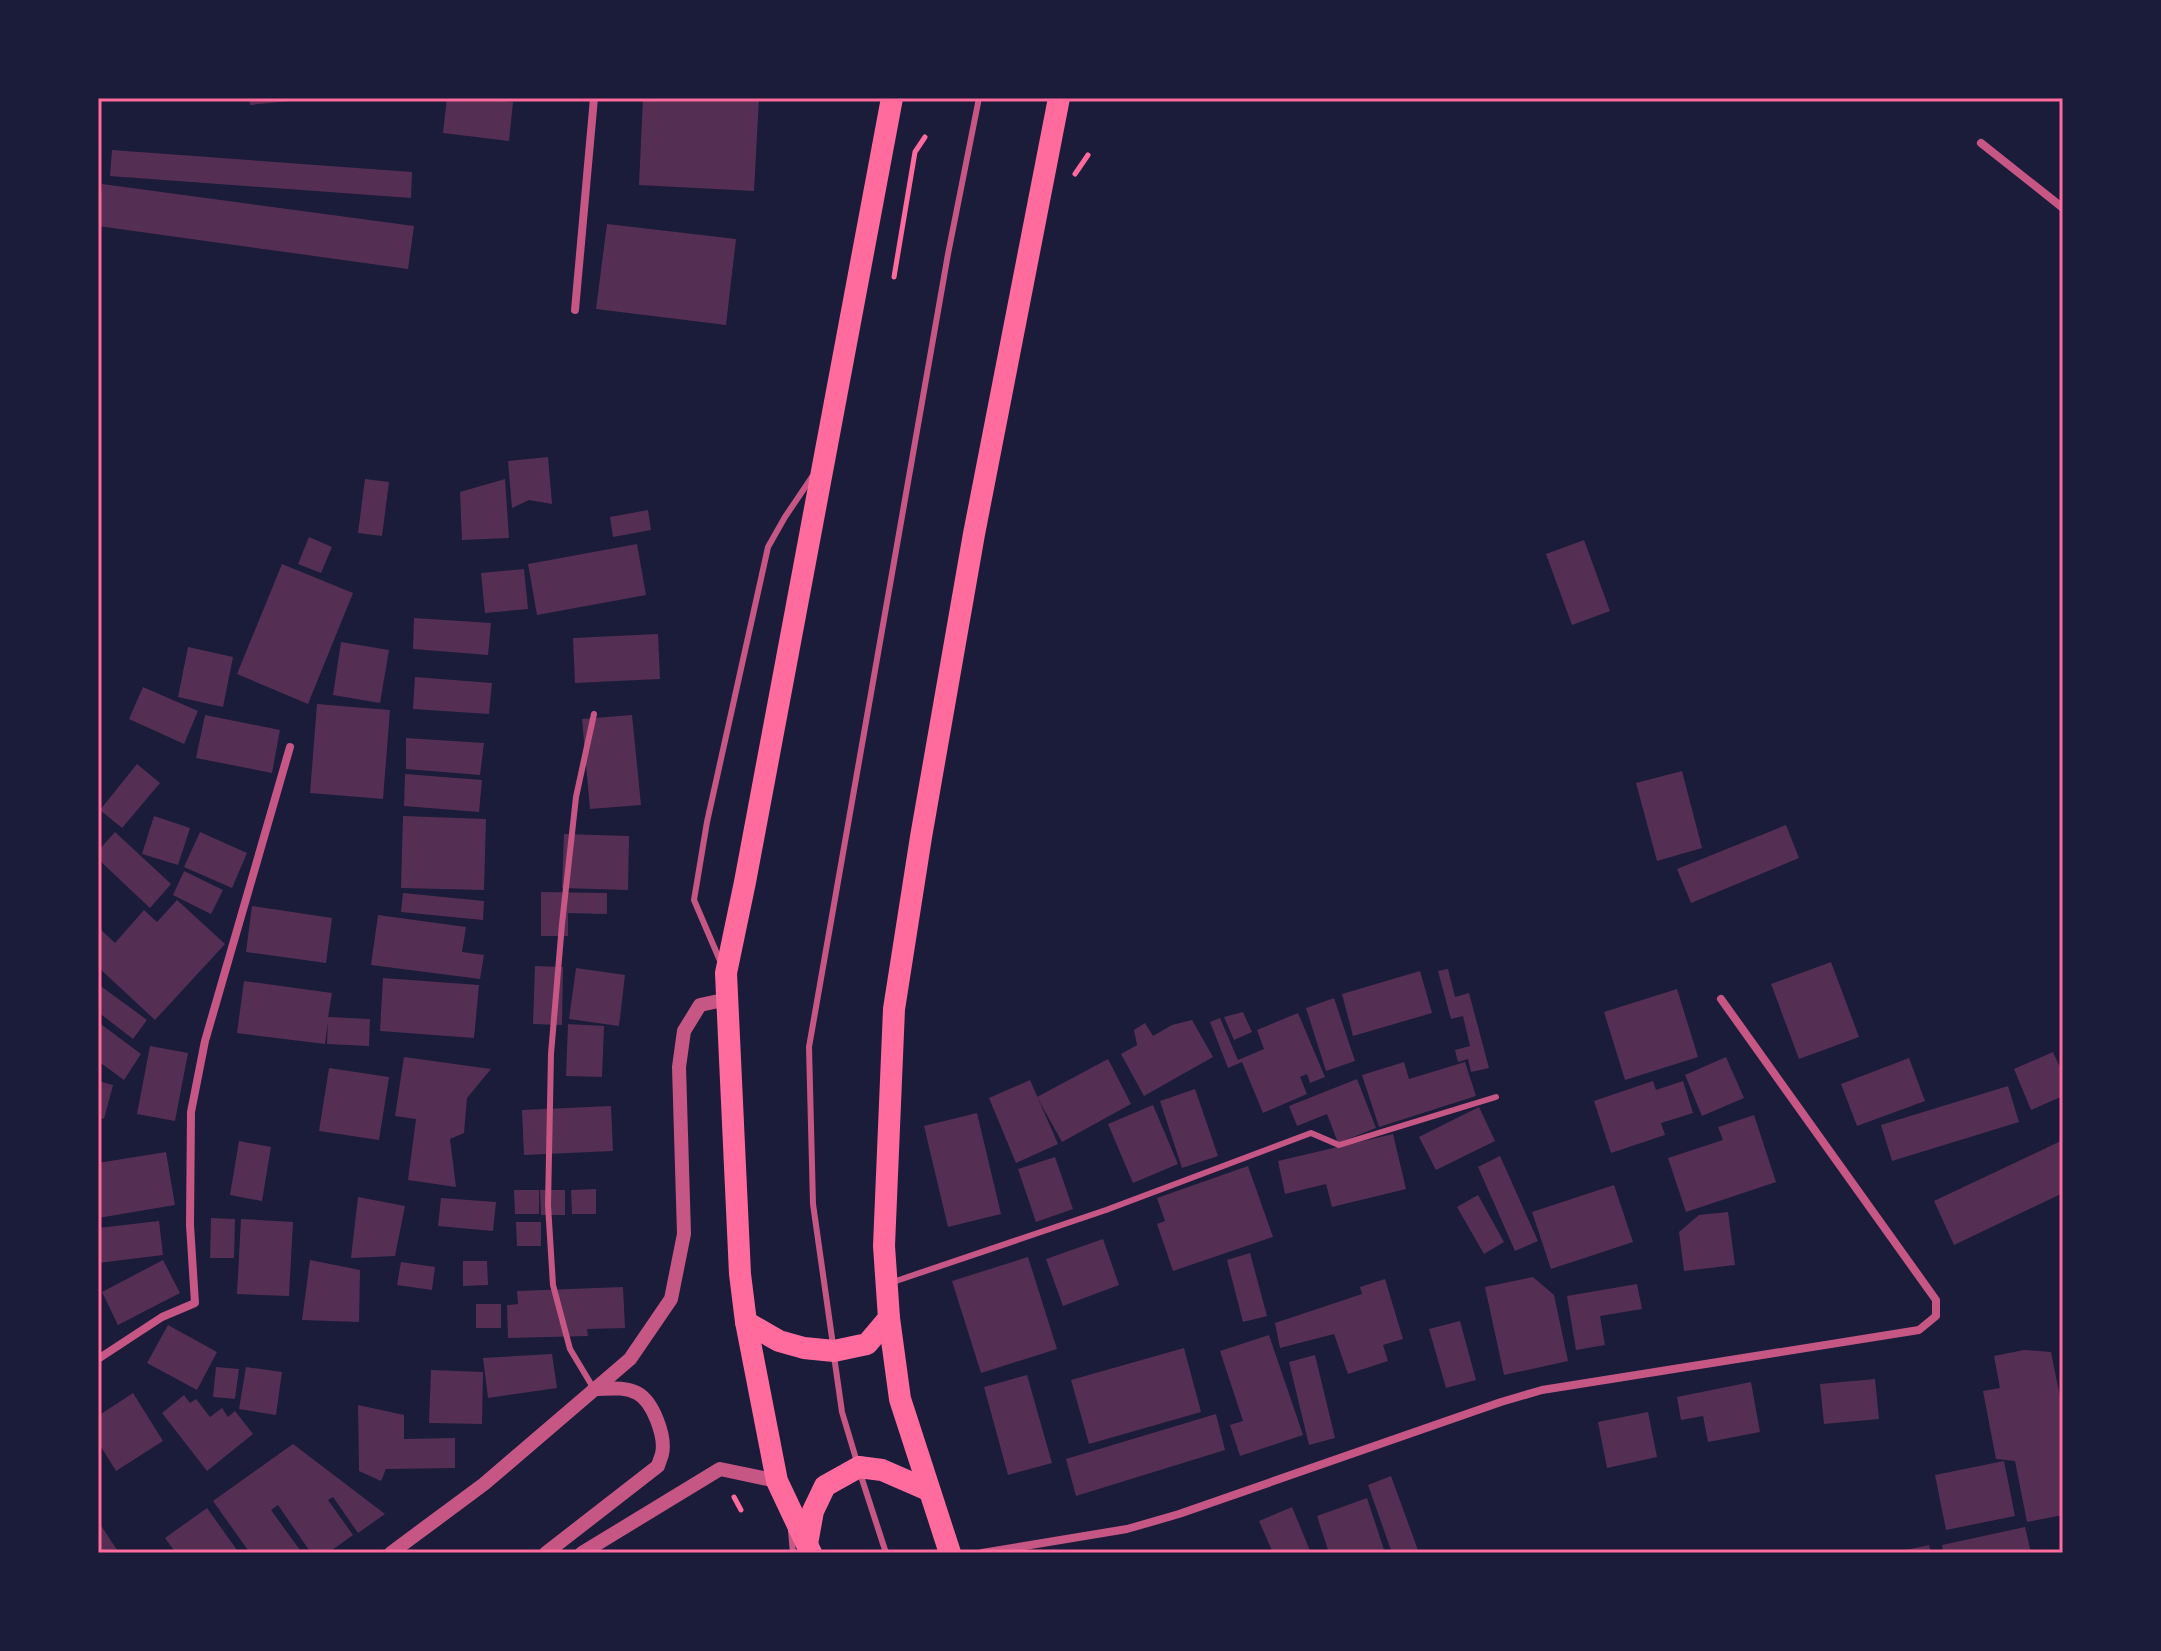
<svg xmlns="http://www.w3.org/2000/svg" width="2161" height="1651" viewBox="0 0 2161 1651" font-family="Ubuntu,sans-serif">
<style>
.building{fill:#542f53}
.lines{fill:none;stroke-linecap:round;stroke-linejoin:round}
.path{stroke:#ff6b9d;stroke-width:5}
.service{stroke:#c65784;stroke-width:6}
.minor{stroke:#c65784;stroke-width:8}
.tertiary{stroke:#c65784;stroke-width:14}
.trunk{stroke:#ff6b9d;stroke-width:22}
.neatline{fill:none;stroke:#ff6b9d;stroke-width:3}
</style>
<rect width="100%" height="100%" fill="#1b1b3a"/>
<g class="building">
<path d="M249 98H299V100L250 105Z"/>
<path d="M447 98H479L513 102 509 141 443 133Z"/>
<path d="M643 98H759L754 191 639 185Z"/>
<path d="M112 150 412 172 411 198 110 176Z"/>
<path d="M102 184 414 226 408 269 98 226Z"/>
<path d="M607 224 736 239 726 325 596 309Z"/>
<path d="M548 457 552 504 529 500 512 508 508 461Z"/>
<path d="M365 479 389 482 382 536 358 533Z"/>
<path d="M505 479 509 538 462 540 460 492Z"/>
<path d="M648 510 651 530 613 537 610 517Z"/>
<path d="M309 537 332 547 321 573 298 564Z"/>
<path d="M1584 540 1610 611 1572 625 1546 554Z"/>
<path d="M637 544 646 595 537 615 528 564Z"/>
<path d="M282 564 353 593 308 704 237 674Z"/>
<path d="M524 569 528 609 485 613 481 573Z"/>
<path d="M414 618 491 623 488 655 413 649Z"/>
<path d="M658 634 660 679 575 683 573 638Z"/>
<path d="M341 642 389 650 380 703 333 695Z"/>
<path d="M188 647 233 657 223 707 178 697Z"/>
<path d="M415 677 492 683 489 714 413 709Z"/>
<path d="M143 687 198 711 184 744 129 719Z"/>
<path d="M317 704 390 710 383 799 310 793Z"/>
<path d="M205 715 280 730 272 773 196 758Z"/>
<path d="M632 715 641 805 590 809 582 719Z"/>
<path d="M406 738 484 743 480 775 406 769Z"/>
<path d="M137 764 160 783 122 828 100 810Z"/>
<path d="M1682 771 1702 848 1657 861 1636 783Z"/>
<path d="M405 774 482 780 479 812 404 806Z"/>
<path d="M154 816 190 828 178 865 142 854Z"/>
<path d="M403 816 486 819 484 890 401 888Z"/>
<path d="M1786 825 1799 858 1691 903 1677 869Z"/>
<path d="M115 832 171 884 150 908 98 859V851Z"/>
<path d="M200 832 247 853 232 888 184 867Z"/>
<path d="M564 834 629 836 628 890 562 888Z"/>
<path d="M184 871 223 890 211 914 173 895Z"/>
<path d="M541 892 607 893V914L568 913V936H541Z"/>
<path d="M403 893 484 901 483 920 401 912Z"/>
<path d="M177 900 225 944 155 1020 98 967V927L115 943 144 910 157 922Z"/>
<path d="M252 906 332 918 326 963 246 952Z"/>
<path d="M378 915 466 927 462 952 484 955 480 979 371 965Z"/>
<path d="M1831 962 1859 1037 1799 1059 1771 984Z"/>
<path d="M535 966 563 967 562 1025 533 1024Z"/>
<path d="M576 968 625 975 619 1026 569 1019Z"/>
<path d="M1448 969 1455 997 1469 993 1489 1068 1471 1072 1468 1059 1458 1062 1455 1050 1470 1046 1463 1016 1451 1019 1438 971Z"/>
<path d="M1420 971 1432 1013 1353 1036 1342 994Z"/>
<path d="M383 978 479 985 474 1038 380 1031Z"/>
<path d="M244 981 332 993 328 1017 370 1019 369 1046 327 1044 328 1022 325 1044 237 1033Z"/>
<path d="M98 984 147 1020 133 1039 98 1012Z"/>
<path d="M1677 989 1698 1057 1625 1080 1604 1012Z"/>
<path d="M1334 998 1355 1061 1326 1071 1306 1008Z"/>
<path d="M1243 1012 1252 1032 1234 1040 1224 1017Z"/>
<path d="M1298 1013 1325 1077 1310 1083 1307 1074 1300 1077 1307 1094 1263 1113 1242 1062 1228 1068 1210 1022 1220 1018 1238 1060 1264 1049 1257 1030Z"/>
<path d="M1192 1020 1213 1057 1144 1096 1121 1054 1137 1045 1134 1030 1145 1023 1153 1036 1172 1025Z"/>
<path d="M98 1022 141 1054 124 1080 98 1061Z"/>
<path d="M568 1024 604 1026 602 1077 566 1076Z"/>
<path d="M150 1046 188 1053 175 1121 137 1114Z"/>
<path d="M2053 1052 2063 1074V1096L2031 1110 2014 1069Z"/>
<path d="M404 1057 491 1069 467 1098 464 1133 450 1139 456 1187 408 1180 416 1119 395 1116Z"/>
<path d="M1726 1057 1744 1098 1702 1116 1685 1075Z"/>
<path d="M1909 1058 1925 1101 1857 1126 1841 1084Z"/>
<path d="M1108 1059 1131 1104 1062 1142 1037 1097Z"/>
<path d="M1404 1062 1409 1079 1465 1062 1476 1096 1379 1127 1362 1075Z"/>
<path d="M329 1068 389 1077 379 1140 319 1131Z"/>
<path d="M1357 1079 1376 1128 1338 1143 1327 1114 1297 1126 1289 1106Z"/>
<path d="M1030 1080 1058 1144 1016 1163 989 1098Z"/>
<path d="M98 1081 113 1085 104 1119 98 1117Z"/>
<path d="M1653 1081 1656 1090 1683 1081 1693 1113 1661 1123 1665 1135 1611 1153 1594 1101Z"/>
<path d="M2008 1086 2019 1122 1892 1161 1881 1125Z"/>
<path d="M1195 1089 1218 1156 1182 1168 1160 1101Z"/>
<path d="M1153 1105 1178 1164 1133 1183 1108 1124Z"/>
<path d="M611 1106 613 1151 524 1155 522 1110Z"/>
<path d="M1479 1107 1495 1141 1436 1170 1419 1137Z"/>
<path d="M977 1113 1001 1214 948 1227 924 1126Z"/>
<path d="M1754 1115 1776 1182 1686 1212 1668 1158 1723 1140 1718 1127Z"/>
<path d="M1393 1134 1406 1189 1332 1207 1326 1184 1285 1194 1278 1161Z"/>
<path d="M2063 1140V1193L1954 1245 1934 1201Z"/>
<path d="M239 1141 271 1147 262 1201 230 1195Z"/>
<path d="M166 1152 175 1205 98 1218V1163Z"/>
<path d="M1500 1156 1538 1241 1515 1251 1478 1167Z"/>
<path d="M1055 1157 1073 1209 1036 1222 1018 1169Z"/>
<path d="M1248 1166 1273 1237 1173 1271 1157 1224 1165 1221 1157 1198Z"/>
<path d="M1614 1185 1633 1242 1551 1269 1532 1212Z"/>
<path d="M596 1189V1214H572L571 1190Z"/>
<path d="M514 1190H539V1214H515Z"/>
<path d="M540 1190H565V1215H541Z"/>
<path d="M1478 1195 1504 1242 1484 1254 1457 1207Z"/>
<path d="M358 1197 405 1206 395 1256 351 1258Z"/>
<path d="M441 1198 496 1202 493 1231 438 1226Z"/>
<path d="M1728 1212 1735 1265 1684 1271 1679 1232 1699 1215Z"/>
<path d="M211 1218 235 1219 234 1258H210Z"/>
<path d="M241 1219 293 1222 289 1296 237 1294Z"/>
<path d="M159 1221 163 1255 98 1263V1228Z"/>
<path d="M516 1222H541V1246H517Z"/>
<path d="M1103 1239 1119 1285 1063 1306 1046 1259Z"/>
<path d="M1250 1253 1267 1316 1243 1322 1227 1260Z"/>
<path d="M1028 1257 1057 1349 981 1373 952 1281Z"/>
<path d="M163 1260 180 1293 118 1325 102 1292Z"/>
<path d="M310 1260 360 1270 359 1322 302 1320Z"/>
<path d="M463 1261H487L488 1285 463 1286Z"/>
<path d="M401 1262 435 1267 432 1290 397 1285Z"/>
<path d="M1533 1277 1554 1295 1568 1361 1504 1375 1485 1287Z"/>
<path d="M1385 1279 1403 1339 1383 1345 1388 1361 1348 1374 1334 1334 1280 1348 1275 1323 1362 1294 1360 1287Z"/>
<path d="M1637 1284 1642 1309 1600 1316 1605 1345 1576 1350 1567 1296Z"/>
<path d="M623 1287 625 1328 587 1329 588 1336 508 1338 507 1305 518 1304 517 1291Z"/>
<rect x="476" y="1304" width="25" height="24"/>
<path d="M1460 1321 1476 1380 1446 1388 1429 1329Z"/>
<path d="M168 1325 217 1352 197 1390 147 1363Z"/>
<path d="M1269 1335 1303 1435 1240 1456 1230 1425 1243 1421 1220 1351Z"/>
<path d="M1184 1348 1201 1412 1089 1444 1071 1380Z"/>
<path d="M2024 1350 2051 1352 2063 1412V1515L2027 1522 2015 1461 1996 1459 1983 1391 2000 1388 1994 1356Z"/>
<path d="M552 1354 557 1388 488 1398 483 1358Z"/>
<path d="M1315 1355 1335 1438 1309 1445 1289 1362Z"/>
<path d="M216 1367 239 1369 235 1399 213 1397Z"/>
<path d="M246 1367 282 1372 276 1415 239 1409Z"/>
<path d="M431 1370 483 1372 482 1424 429 1423Z"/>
<path d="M1027 1375 1052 1463 1008 1475 984 1387Z"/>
<path d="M1875 1379 1879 1419 1824 1424 1820 1384Z"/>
<path d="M1751 1382 1760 1432 1708 1442 1703 1416 1681 1420 1677 1397Z"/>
<path d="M133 1393 163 1441 116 1471 98 1442V1416Z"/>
<path d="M184 1395 190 1403 196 1399 210 1417 222 1408 228 1417 235 1411 253 1434 207 1471 162 1413Z"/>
<path d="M358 1405 404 1415V1439L455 1438V1468L386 1469 381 1481 359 1471Z"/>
<path d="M1648 1412 1657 1457 1607 1468 1598 1422Z"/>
<path d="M1216 1414 1225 1450 1076 1496 1066 1459Z"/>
<path d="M293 1444 385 1514 358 1533 333 1497 328 1500 353 1535 328 1553H311L278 1505 271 1510 302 1553H250L213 1501Z"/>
<path d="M2004 1461 2015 1516 1946 1530 1935 1475Z"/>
<path d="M1391 1476 1419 1553H1392L1368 1485Z"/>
<path d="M1367 1498 1385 1553H1329L1317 1516Z"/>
<path d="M1292 1507 1311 1553H1273L1259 1521Z"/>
<path d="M207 1508 239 1553H176L165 1538Z"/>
<path d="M98 1521 119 1553H98Z"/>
<path d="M2025 1527 2031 1553H1943L1942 1545Z"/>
<path d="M1929 1545 1931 1553H1896V1552Z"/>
</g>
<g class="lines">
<g class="path">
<path d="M1075 174 1088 155"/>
<path d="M894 277 915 152 925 137"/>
<path d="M734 1497 741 1510"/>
</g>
<g class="service">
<path d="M594 714 576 797 562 924 551 1054 548 1205 553 1285 570 1349 594 1389"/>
<path d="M721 963 694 900 707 822 768 547 785 517 812 477"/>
<path d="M890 1283 1106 1210 1311 1133 1339 1145 1496 1097"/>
<path d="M833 1345 813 1204 809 1047 948 254 979 98"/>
<path d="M834 1356 842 1412 857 1462"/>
<path d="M860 1473 886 1553"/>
<path d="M791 1531 793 1553"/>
</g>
<g class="minor">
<path d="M1981 143 2063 208"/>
<path d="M575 310 594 98"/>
<path d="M98 1359 162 1317 195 1303 190 1225 191 1112 205 1041 290 747"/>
<path d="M982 1553 1127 1529 1179 1514 1501 1402 1542 1390 1919 1330 1936 1316V1300L1721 999"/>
</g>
<g class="tertiary">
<path d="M391 1553 484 1484 630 1359 671 1299 684 1234 679 1067 684 1031 700 1005 728 999"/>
<path d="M546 1553 658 1466C659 1462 661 1458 662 1454 666 1437 653 1401 637 1393 624 1386 608 1389 594 1389"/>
<path d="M582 1553 720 1469 777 1481"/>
</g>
<g class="trunk">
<path d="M746 1322 779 1341 804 1348 834 1351 867 1344 889 1318"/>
<path d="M807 1544 813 1511 825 1486 859 1467 882 1470 928 1490"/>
<path d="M811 1553 777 1481 746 1322 740 1274 726 973 745 882 892 98"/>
<path d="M950 1553 900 1399 889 1318 884 1246 894 1009 921 837 974 534 1059 98"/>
</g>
</g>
<rect width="2161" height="1651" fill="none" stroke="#1b1b3a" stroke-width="200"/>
<rect x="100" y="100" width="1961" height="1451" class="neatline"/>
</svg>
